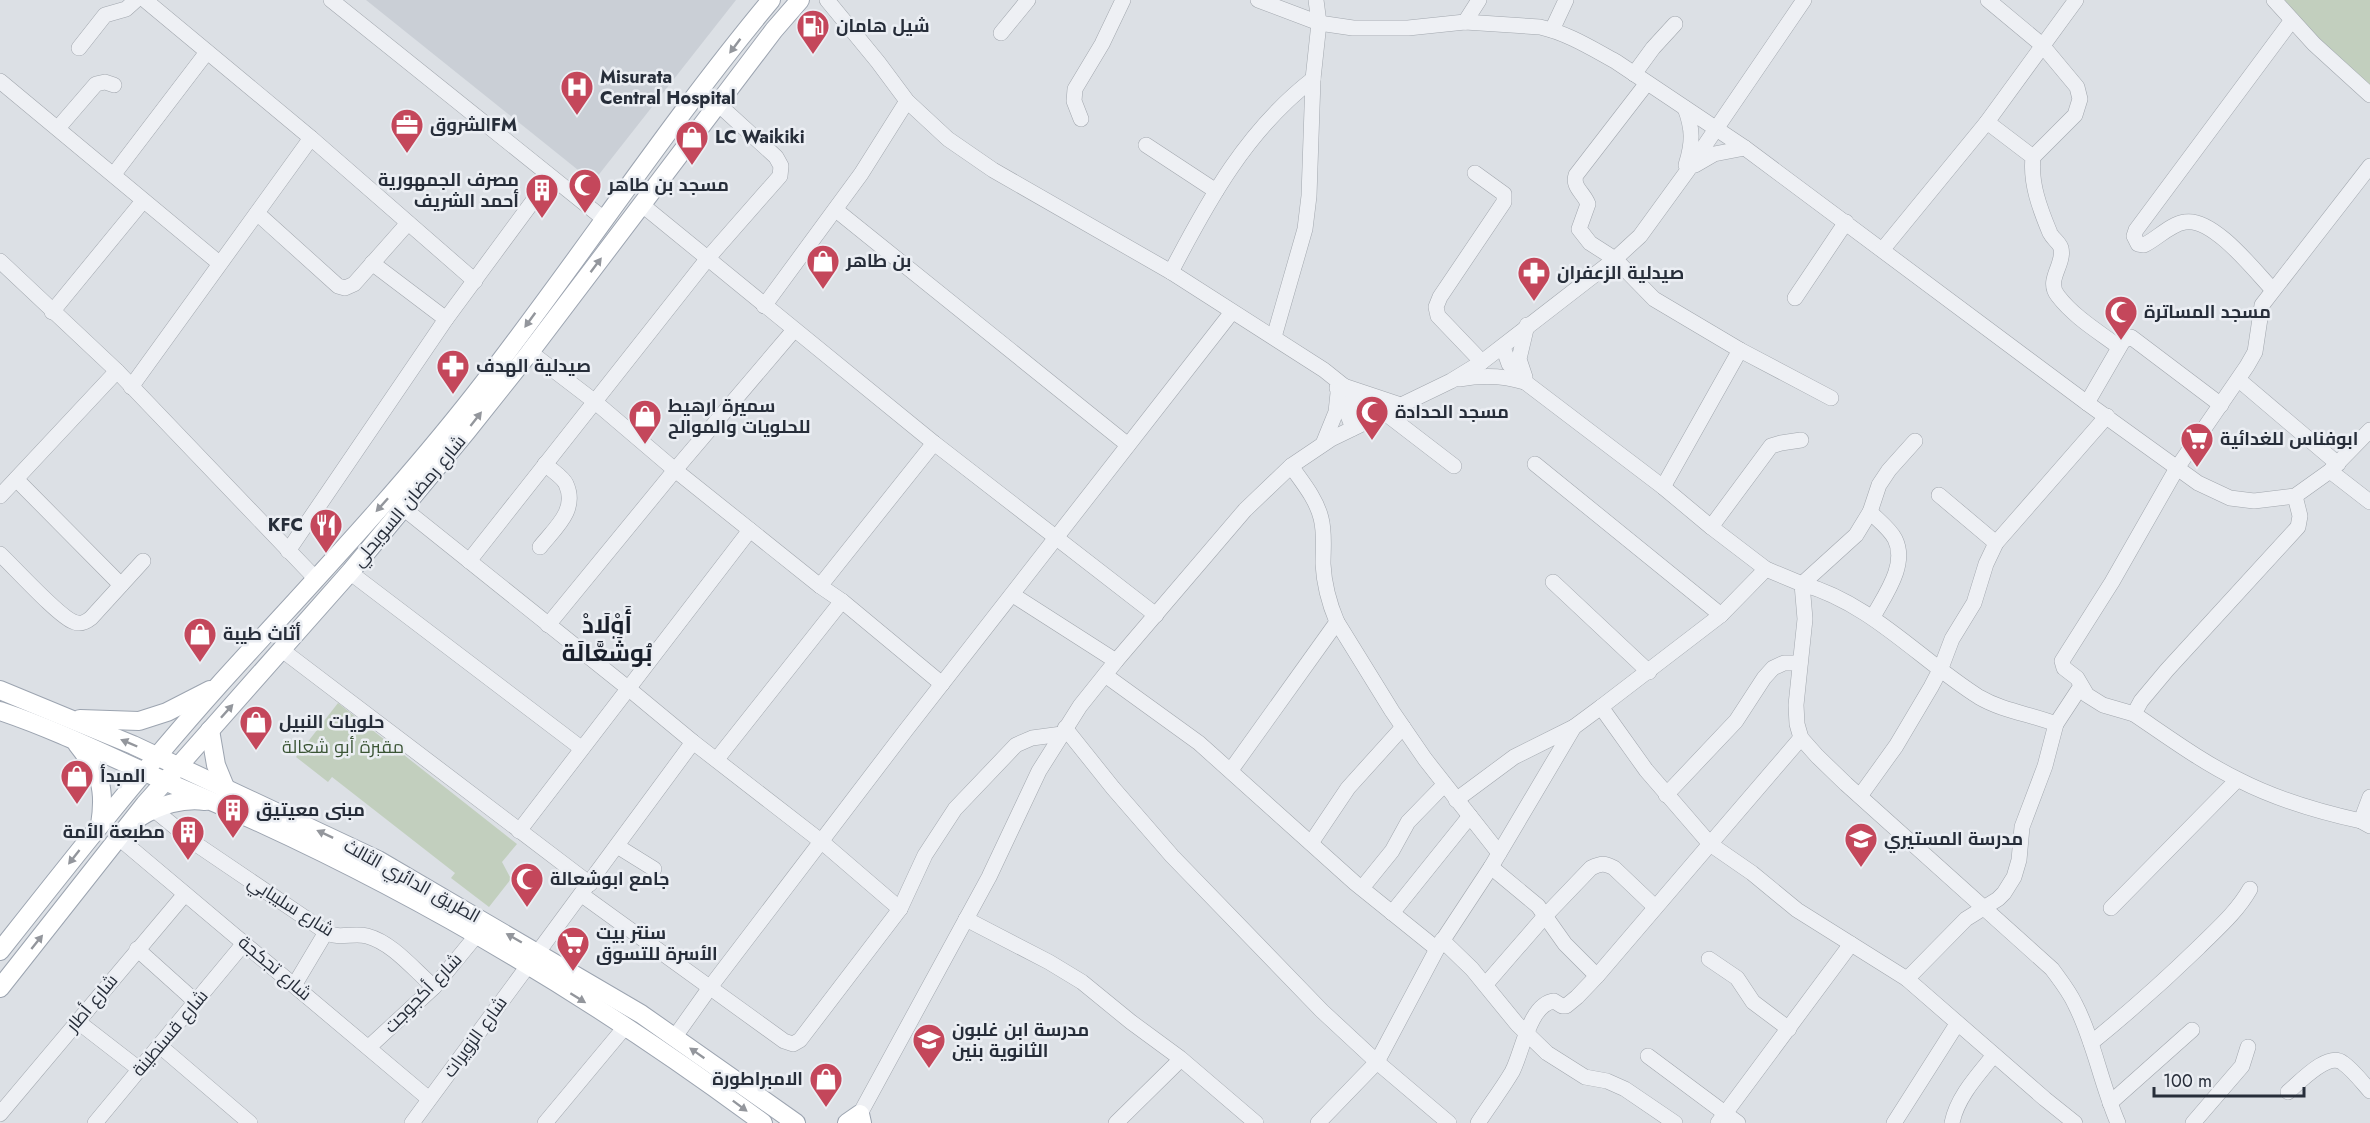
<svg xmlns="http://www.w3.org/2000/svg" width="2370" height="1123" viewBox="0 0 2370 1123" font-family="Jost,Cairo,sans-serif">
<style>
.built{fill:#cacfd6}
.green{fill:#c2cfbe}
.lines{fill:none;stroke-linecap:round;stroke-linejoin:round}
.minor-casing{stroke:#a2a7ae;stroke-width:16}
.major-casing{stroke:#9ca4b0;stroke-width:20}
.minor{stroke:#eef0f4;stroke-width:15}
.major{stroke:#fff;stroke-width:18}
.oneway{fill:#93969c}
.labels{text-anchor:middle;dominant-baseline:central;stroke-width:5;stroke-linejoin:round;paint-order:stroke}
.poi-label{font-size:18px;font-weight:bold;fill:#272e3a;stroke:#ebeef3;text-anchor:start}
.street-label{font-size:18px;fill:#272e3a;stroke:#ebeef3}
.park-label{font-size:18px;fill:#3b5535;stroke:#ebeef3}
.district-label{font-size:24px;font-weight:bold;fill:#191f2b;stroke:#ebeef3}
</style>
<rect width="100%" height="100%" fill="#dce0e5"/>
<path class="built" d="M366 0H736L593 182Z"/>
<g class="green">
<path d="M2277 0H2370V88Z"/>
<path d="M338 703 517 844 502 862 511 879 489 907 451 878 455 873 332 777 328 782 296 757Z"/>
</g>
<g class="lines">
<defs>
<g id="minor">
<path d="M145 0 311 138 475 281"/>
<path d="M331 0 604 219"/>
<path d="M827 0 878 62 907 101 948 139 993 170 1171 272 1324 370 1344 386 1366 422"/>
<path d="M1258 0 1319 23 1353 28H1408L1465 22 1540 27C1567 33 1591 48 1615 61L1745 148 2087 403 2198 483 2230 498 2254 501 2295 496 2330 471 2370 430"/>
<path d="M1988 0 2042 45 2077 87 2080 99 2075 115 2033 157"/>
<path d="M2274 0 2314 44 2370 95"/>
<path d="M1465 22 1479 0"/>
<path d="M1552 30 1566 0"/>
<path d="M1001 33 1028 0"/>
<path d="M79 48 105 15 126 9 136 0"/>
<path d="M1634 74 1653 48 1675 24"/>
<path d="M0 81 219 263"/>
<path d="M1647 83 1576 175C1572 187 1584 193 1588 204L1579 229 1590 243 1615 259 1654 299 1740 350 1831 398"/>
<path d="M1685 108C1693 129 1693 143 1686 165"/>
<path d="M1081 119 1074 101 1075 89 1102 44 1123 0"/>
<path d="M1987 122 2033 157C2030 183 2040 209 2050 233 2053 239 2059 242 2061 248 2065 265 2045 280 2058 296 2074 317 2099 332 2119 347"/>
<path d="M58 128 96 84 105 82 114 85"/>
<path d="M1146 145 1216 191"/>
<path d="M1695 165 1714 154 1745 148"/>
<path d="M1475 173 1504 194V202L1440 297 1436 307 1438 316 1482 362"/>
<path d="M114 174 207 52"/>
<path d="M641 204 934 443 1156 615"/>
<path d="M836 210 1128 445"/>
<path d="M257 213 338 286 345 288 354 284 408 223"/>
<path d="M1883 249 1987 122 2076 0"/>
<path d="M0 261 117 371 316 579"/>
<path d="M372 263 446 319"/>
<path d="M1171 272C1209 199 1247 130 1313 79"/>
<path d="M2272 289C2254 270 2213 217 2185 222 2170 224 2157 239 2144 245L2138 244 2134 236 2136 230 2292 20"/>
<path d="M1795 298 1846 222"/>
<path d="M764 306 861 174 907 101"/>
<path d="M52 312 143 201"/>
<path d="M1274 337 1305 229 1309 196 1313 79 1319 23 1316 0"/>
<path d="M1503 347 1509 364 1525 382 1663 487 1711 527 1766 569 1802 584 1805 619 1796 705 1797 724 1801 738 1817 756 1846 784 2052 969C2060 980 2069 991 2075 1004 2094 1041 2101 1084 2118 1123"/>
<path d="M530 352 594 401 675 470 820 586 842 601 942 684"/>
<path d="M1525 377 1519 359 1527 325"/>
<path d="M1459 379C1482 375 1503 375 1524 382"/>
<path d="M2239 380 2338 464"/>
<path d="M1344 386 1401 405"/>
<path d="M131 387 311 138"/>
<path d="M1337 388 1353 428"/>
<path d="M2087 403 2123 341 2131 337 2221 405"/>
<path d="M1385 413 1454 466"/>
<path d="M1323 444 1336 412 1338 393"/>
<path d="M1535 464 1721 615"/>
<path d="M1291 466C1302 482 1316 498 1321 518 1325 533 1323 548 1323 564 1324 584 1329 603 1337 622L1392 711 1425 759 1499 853"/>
<path d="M2330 471 2370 502"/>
<path d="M16 479 121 585"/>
<path d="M1663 487 1740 350"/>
<path d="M1939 495 1996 543"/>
<path d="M0 496 117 371"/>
<path d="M2295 496 2300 516 2298 527 2167 670 2141 701 2134 714C2168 737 2202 762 2239 780 2276 799 2320 812 2361 821"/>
<path d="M403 508 629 689 693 742 822 842 900 909"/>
<path d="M1870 512C1878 520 1890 529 1895 539 1908 565 1884 596 1873 617"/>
<path d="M1711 527 1771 446 1781 443 1801 440"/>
<path d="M540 547C555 528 578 510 566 484 563 477 551 470 545 464"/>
<path d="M288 551 446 319 550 178"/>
<path d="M0 554C14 567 59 617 74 622 81 625 86 622 91 618L143 561"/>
<path d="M469 561 708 258 780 176 781 166 776 157 718 104"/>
<path d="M351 571 356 577 581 748"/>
<path d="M1553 582 1649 672"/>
<path d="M1802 584C1871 603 1920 660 1979 697 2003 711 2030 714 2056 724L2081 686"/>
<path d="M1802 584 1856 535 1870 512 1879 485 1889 470 1915 441"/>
<path d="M820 586 934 443"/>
<path d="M1013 595 1116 661"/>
<path d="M548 625 675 470 794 330"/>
<path d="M282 650 590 884"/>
<path d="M1105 675 1199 743 1355 883 1437 949"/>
<path d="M2134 714 2103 705 2087 695 2077 678 2064 668 2062 661 2112 582 2177 468 2247 366 2255 352 2262 305 2370 166"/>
<path d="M1065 728 1113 788 1172 856 1322 1011 1377 1062 1449 1123"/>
<path d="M1801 738 1710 844 1752 873 1797 910 1907 979 1966 919 1998 899 2004 893 2014 877 2019 860 2022 827 2045 766 2056 724"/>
<path d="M717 759 842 601"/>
<path d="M1231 770 1337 622"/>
<path d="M1666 795 1736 721 1764 678 1773 668 1784 663H1800"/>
<path d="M1860 796 1896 746 1931 687 1941 668 1952 639 1974 603 1986 564 1996 543 2107 416"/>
<path d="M2370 797 2361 821 2370 826"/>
<path d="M1456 800 1514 757 1574 727"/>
<path d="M153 809 196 844 326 932C339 940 353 932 367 936 393 943 414 970 434 987"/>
<path d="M519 831 750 530"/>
<path d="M120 839 429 1099"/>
<path d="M1311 843 1348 788 1403 727"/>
<path d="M617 846 654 869"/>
<path d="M1491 867 1538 906 1565 944 1597 976"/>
<path d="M1362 888 1392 851 1408 822 1444 785"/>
<path d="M582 895 784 1041 793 1044 800 1040 900 909 925 855 955 809 1016 745 1032 738 1062 734"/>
<path d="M2111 908 2237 780"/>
<path d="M1392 913 1470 816"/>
<path d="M966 919 1049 962 1082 982 1131 1022 1180 1058 1256 1123"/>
<path d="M1442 940 1472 969 1517 1024 1547 1053 1585 1077 1607 1081 1625 1089 1675 1123"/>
<path d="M137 949 196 1002"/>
<path d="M1709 959 1737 978 1753 1002 1789 1029"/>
<path d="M1907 979 2045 1099 2075 1123"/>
<path d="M295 984 326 932"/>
<path d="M1486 984 1545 916 1591 868C1601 863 1605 863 1614 868L1655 907"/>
<path d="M77 1021 139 1069"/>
<path d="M674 1038 711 986 906 730 1232 312"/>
<path d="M2091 1043C2128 1013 2164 981 2198 948 2217 929 2237 912 2250 889"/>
<path d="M160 1046 250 1123"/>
<path d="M369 1047 434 987 476 936"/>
<path d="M1648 1056 1738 1123"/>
<path d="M2288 1092C2300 1082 2328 1051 2343 1063 2353 1070 2362 1082 2370 1091"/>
<path d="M2110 1103 2192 1030"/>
<path d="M0 1114 185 894"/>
<path d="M95 1123 245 942"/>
<path d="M412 1123 693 742"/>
<path d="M545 1123 625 1027"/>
<path d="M855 1123 989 877 1039 771 1080 706 1116 661 1245 510 1291 466 1331 439 1451 381 1482 362 1615 259 1640 236 1688 170 1804 0"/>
<path d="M1116 1123 1176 1064"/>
<path d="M1318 1123 1377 1062 1437 949 1491 867 1574 727 1601 707"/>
<path d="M1478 1123C1489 1106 1502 1089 1512 1072 1522 1054 1529 1004 1554 1001L1562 1006H1566L1577 997 1597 976 1710 844 1646 770 1601 707 1721 615 1766 569"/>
<path d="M1718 1123 1851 944"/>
<path d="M1894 1123 1957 1024"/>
<path d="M1952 1123C1957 1097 1978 1075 1994 1055"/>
<path d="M2193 1123 2242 1066 2248 1047"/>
</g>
<g id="major">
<path d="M0 690 133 745 378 860 641 1014 796 1123"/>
<path d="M0 711C63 732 122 763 183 789 388 875 585 991 763 1123"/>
<path d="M80 719 139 721 167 712 210 690"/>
<path d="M210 730 216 765 225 787"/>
<path d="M77 744C100 773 106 787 100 825"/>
<path d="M140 817C159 805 183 798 205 801"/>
<path d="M0 951C71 861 142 771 219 685 306 589 395 496 475 394 576 265 666 126 771 0"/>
<path d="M0 988 145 804 351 571 467 431 530 352 774 30 800 0"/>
<path d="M847 1123 860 1114 862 1123"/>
</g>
</defs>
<use href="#minor" class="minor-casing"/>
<use href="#major" class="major-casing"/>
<use href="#minor" class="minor"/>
<use href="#major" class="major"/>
</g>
<defs><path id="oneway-solid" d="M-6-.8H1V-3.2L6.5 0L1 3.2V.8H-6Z" transform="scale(1.5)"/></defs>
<g class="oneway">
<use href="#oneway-solid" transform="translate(735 46) rotate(127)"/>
<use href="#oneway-solid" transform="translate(596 265) rotate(-53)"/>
<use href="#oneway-solid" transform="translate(530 320) rotate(126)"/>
<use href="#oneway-solid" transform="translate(476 419) rotate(-52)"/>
<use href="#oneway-solid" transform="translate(382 505) rotate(132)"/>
<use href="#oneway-solid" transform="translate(227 711) rotate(-48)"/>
<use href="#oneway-solid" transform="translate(129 743) rotate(-157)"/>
<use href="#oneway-solid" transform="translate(325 834) rotate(-155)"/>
<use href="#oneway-solid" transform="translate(74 857) rotate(128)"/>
<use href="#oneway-solid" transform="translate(514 938) rotate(-150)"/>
<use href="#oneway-solid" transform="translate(37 942) rotate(-51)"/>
<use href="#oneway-solid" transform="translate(578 998) rotate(32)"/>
<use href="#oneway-solid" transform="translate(697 1053) rotate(-145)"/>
<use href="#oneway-solid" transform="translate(740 1106) rotate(37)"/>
</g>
<defs>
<symbol id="fuel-pin" viewBox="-11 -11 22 30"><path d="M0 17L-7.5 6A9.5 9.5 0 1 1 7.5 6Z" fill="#c4475b" stroke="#ebeef3"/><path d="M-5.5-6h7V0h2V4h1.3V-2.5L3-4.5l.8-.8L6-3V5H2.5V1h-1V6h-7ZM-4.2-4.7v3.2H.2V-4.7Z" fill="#fff"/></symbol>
<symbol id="hospital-pin" viewBox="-11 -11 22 30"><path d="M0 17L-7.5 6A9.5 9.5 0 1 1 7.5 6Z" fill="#c4475b" stroke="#ebeef3"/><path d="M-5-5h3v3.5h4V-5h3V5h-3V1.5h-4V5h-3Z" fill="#fff"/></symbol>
<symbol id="office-pin" viewBox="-11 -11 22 30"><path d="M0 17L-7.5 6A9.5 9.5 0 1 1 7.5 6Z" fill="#c4475b" stroke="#ebeef3"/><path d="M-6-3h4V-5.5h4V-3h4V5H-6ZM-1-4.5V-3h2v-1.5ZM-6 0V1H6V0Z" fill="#fff"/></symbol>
<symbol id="shop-pin" viewBox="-11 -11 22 30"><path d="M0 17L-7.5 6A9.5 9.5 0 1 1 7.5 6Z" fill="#c4475b" stroke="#ebeef3"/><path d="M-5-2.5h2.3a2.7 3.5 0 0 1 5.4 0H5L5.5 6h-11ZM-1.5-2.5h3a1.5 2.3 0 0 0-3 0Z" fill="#fff"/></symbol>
<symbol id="mosque-pin" viewBox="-11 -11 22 30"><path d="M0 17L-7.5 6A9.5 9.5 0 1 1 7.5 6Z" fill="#c4475b" stroke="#ebeef3"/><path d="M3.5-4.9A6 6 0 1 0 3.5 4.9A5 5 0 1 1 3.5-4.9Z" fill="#fff"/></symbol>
<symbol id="building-pin" viewBox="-11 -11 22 30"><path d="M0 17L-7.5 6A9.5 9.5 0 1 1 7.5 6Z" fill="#c4475b" stroke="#ebeef3"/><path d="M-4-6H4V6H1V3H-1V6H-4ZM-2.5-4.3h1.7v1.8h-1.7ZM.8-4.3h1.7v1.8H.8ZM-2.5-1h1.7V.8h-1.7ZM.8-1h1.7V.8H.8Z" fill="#fff"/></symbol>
<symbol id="pharmacy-pin" viewBox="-11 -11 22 30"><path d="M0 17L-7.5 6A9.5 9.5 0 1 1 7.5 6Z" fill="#c4475b" stroke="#ebeef3"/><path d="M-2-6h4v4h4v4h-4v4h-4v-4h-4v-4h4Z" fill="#fff"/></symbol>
<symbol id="supermarket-pin" viewBox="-11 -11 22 30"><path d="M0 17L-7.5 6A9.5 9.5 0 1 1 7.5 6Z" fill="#c4475b" stroke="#ebeef3"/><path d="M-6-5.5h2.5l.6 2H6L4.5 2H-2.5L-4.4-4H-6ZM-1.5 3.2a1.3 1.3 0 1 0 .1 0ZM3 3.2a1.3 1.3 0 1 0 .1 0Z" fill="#fff"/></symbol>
<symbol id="restaurant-pin" viewBox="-11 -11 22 30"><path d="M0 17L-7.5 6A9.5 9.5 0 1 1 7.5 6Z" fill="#c4475b" stroke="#ebeef3"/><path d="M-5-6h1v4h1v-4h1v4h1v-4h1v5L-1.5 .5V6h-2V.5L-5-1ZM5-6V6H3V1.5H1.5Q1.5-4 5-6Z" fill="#fff"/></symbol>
<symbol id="school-pin" viewBox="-11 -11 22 30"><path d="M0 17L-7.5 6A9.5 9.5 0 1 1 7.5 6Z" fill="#c4475b" stroke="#ebeef3"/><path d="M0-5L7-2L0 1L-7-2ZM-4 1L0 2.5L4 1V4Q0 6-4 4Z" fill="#fff"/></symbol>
</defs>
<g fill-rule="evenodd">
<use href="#fuel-pin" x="794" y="7" width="38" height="52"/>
<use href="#hospital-pin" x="558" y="68" width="38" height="52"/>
<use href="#office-pin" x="388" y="106" width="38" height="52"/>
<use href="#shop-pin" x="673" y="118" width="38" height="52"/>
<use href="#mosque-pin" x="566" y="166" width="38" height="52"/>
<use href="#building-pin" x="523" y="171" width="38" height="52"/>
<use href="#shop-pin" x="804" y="242" width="38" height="52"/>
<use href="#pharmacy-pin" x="1515" y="254" width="38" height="52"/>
<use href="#mosque-pin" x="2102" y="293" width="38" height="52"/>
<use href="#pharmacy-pin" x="434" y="347" width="38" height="52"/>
<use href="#mosque-pin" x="1353" y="393" width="38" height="52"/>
<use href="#shop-pin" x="626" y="397" width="38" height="52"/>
<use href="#supermarket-pin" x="2178" y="420" width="38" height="52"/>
<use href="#restaurant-pin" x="307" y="506" width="38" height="52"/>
<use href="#shop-pin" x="181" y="615" width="38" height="52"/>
<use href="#shop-pin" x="237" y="703" width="38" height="52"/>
<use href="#shop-pin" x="58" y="757" width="38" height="52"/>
<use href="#building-pin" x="214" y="791" width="38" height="52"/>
<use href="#building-pin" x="169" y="813" width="38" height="52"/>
<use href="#school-pin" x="1842" y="820" width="38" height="52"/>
<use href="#mosque-pin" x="508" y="860" width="38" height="52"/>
<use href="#supermarket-pin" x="554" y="924" width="38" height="52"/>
<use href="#school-pin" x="910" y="1021" width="38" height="52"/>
<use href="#shop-pin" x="807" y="1060" width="38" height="52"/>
</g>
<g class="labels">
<g class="poi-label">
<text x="836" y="26">شيل هامان</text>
<text x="600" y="77">Misurata<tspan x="600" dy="21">Central Hospital</tspan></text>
<text x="430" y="125">الشروقFM</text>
<text x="715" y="137">LC Waikiki</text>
<text x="519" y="180" text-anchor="end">مصرف الجمهورية<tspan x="519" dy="21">أحمد الشريف</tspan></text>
<text x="608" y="185">مسجد بن طاهر</text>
<text x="846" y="261">بن طاهر</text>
<text x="1557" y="273">صيدلية الزعفران</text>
<text x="2144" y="312">مسجد المساترة</text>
<text x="476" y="366">صيدلية الهدف</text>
<text x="668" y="406">سميرة ارهيط<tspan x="668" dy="21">للحلويات والموالح</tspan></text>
<text x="1395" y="412">مسجد الحدادة</text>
<text x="2220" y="439">ابوفناس للغدائية</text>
<text x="303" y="525" text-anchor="end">KFC</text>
<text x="223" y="634">أثاث طيبة</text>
<text x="279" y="722">حلويات النبيل</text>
<text x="100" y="776">المبدأ</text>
<text x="256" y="810">مبنى معيتيق</text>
<text x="165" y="832" text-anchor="end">مطبعة الأمة</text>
<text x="1884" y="839">مدرسة المستيري</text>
<text x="550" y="879">جامع ابوشعالة</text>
<text x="596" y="933">سنتر بيت<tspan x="596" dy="21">الأسرة للتسوق</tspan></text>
<text x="952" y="1030">مدرسة ابن غلبون<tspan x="952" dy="21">الثانوية بنين</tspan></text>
<text x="803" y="1079" text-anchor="end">الامبراطورة</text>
</g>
<g class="street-label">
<text transform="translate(409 501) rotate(-50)">شارع رمضان السويحلي</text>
<text transform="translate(412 881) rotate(29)">الطريق الدائري الثالث</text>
<text transform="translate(291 906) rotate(32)">شارع سليبابي</text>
<text transform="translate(275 968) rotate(40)">شارع تجكجة</text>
<text transform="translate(423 993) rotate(-46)">شارع أكجوجت</text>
<text transform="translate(92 1003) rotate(-50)">شارع أطار</text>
<text transform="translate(170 1033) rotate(-50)">شارع قسنطينة</text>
<text transform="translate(475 1037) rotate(-54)">شارع الزويرات</text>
</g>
<g class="park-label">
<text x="343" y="747">مقبرة أبو شعالة</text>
</g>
<g class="district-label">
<text x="607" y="624">أَوْلَادْ<tspan x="607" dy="28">بُوشَعَّالَة</tspan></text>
</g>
</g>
<path d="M2154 1087v9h150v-9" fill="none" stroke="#272e3a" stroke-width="3"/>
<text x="2163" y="1087" font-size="18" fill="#272e3a" stroke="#ebeef3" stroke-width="4.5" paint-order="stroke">100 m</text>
</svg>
